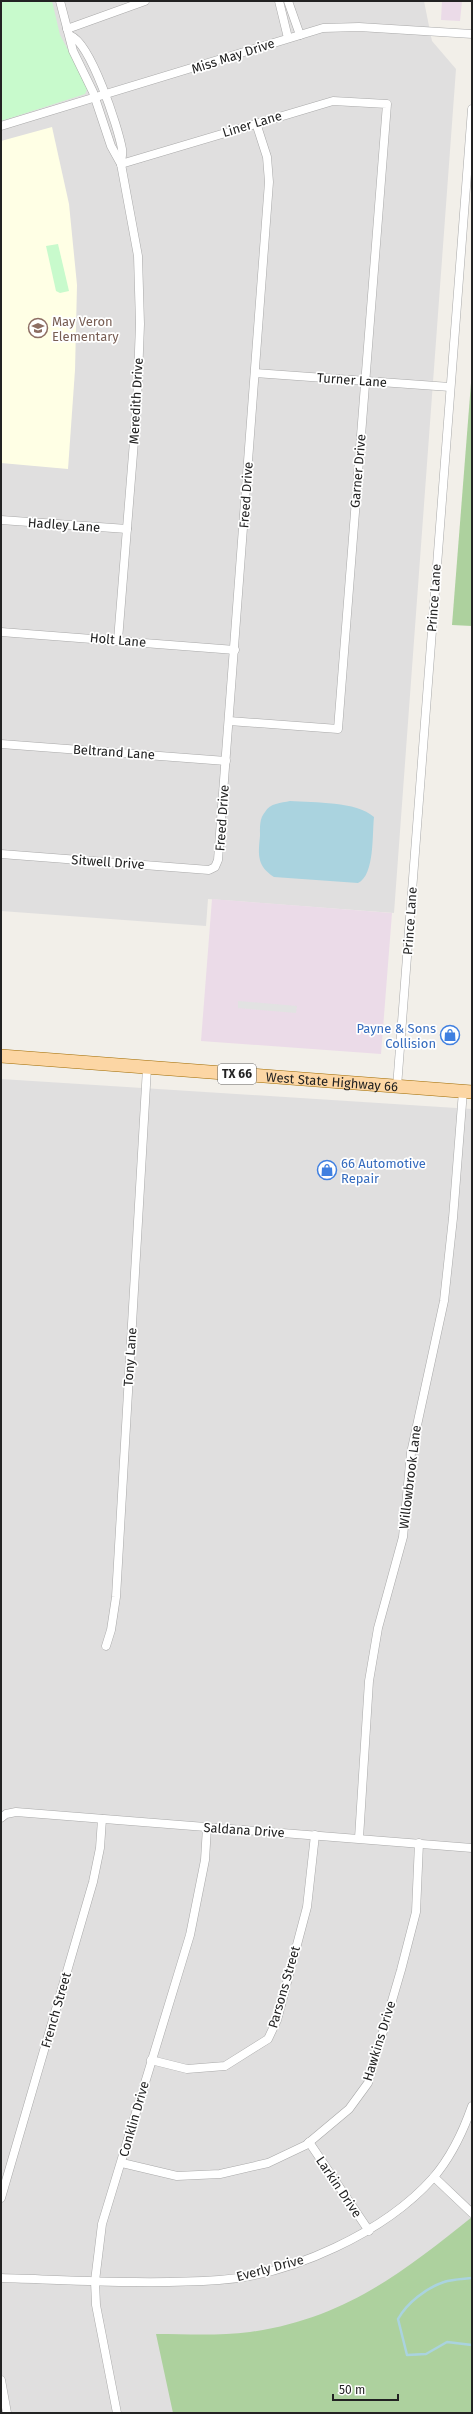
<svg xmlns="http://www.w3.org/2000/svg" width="473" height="2414" viewBox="0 0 473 2414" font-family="'Fira Sans',sans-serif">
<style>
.residential{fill:#e0dfdf}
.industrial{fill:#ebdbe8}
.education{fill:#ffffe5}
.forest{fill:#add19e}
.park{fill:#c8facc}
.parking{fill:#e2e2e2}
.water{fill:#aad3df}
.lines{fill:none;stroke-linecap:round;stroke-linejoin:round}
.stream{stroke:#aad3df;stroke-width:2.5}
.minor-casing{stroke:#a9a9a9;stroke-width:9}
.primary-casing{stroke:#a06b00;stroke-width:14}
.minor{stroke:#fff;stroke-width:8}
.primary{stroke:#fcd6a4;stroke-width:13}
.labels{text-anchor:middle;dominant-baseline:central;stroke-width:3.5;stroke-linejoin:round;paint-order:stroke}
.shield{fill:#fff;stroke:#646464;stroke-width:1}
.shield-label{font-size:12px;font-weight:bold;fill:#222}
.street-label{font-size:13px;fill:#222;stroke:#fff}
.education-label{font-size:13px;fill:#785e54;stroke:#fff;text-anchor:start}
.shop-label{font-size:13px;fill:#366cbe;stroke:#fff;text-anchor:end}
</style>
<rect width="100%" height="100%" fill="#f2efe9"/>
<g class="residential">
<path d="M1 1H424L432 41 456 69 394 913 208 899 206 926 1 911Z"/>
<path d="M1 1079 472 1109V2413H1Z"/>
</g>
<g class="industrial">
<path d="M442 1H462L460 21 441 20Z"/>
<path d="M212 899 392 913 381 1054 201 1041Z"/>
</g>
<path class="education" d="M52 127 69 204 77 285 75 370 68 469 1 463V141Z"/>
<g class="forest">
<path d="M471 383H472V626L452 625Z"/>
<path d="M472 2217V2413H173L156 2334C186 2334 219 2336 250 2332 343 2319 401 2274 472 2217Z"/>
</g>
<g class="park">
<path d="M1 1H52L60 35 88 87 85 94 1 121Z"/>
<path d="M58 244 69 291 60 293 56 291 46 246Z"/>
</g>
<path class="parking" d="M238 1001 297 1006 296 1013 238 1008Z"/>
<path class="water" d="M290 801C315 803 356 801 374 817 372 834 375 875 358 883L274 877C257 866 258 855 260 836 260 828 259 819 265 812 270 803 281 803 290 801Z"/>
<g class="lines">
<path class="stream" d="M472 2278C463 2279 452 2279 444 2282 426 2288 407 2303 398 2319L407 2355 426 2354 447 2342 472 2345"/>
<defs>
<g id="minor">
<path d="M60 1 73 51 93 92 111 146 121 164 138 256 140 324 137 404 118 640"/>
<path d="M279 1 288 38"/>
<path d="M288 1 300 35"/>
<path d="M67 29 145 1"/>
<path d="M71 36C91 44 118 127 122 149 123 154 121 159 121 164"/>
<path d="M1 126 323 28 359 27 472 34"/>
<path d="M121 164 333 101 387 104 338 729 229 721"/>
<path d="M255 373 450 387"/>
<path d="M1 520 127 529"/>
<path d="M1 632 235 650"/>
<path d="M1 744 226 761"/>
<path d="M1 854 209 870 215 867 218 860 269 182 267 157 256 123"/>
<path d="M397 1087 472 109"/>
<path d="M106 1646 111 1630 116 1597 147 1068"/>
<path d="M1 1818 6 1814 16 1812 472 1848"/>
<path d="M359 1838 369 1681 378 1628 403 1537 411 1453 444 1301 453 1218 463 1091"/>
<path d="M151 2060 187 2069 225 2066 268 2039 277 2020 307 1907 315 1835"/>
<path d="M309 2142 369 2231"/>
<path d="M122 2163 177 2176 220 2174 268 2163 306 2145 349 2109 368 2083 401 1970 416 1912 419 1843"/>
<path d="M434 2177 472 2213"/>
<path d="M1 2198 93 1882 100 1848 102 1819"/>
<path d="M1 2278C73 2280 147 2285 219 2280 292 2275 385 2232 433 2178 451 2157 463 2132 472 2106"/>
<path d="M1 2380 7 2413"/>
<path d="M117 2413 96 2305 95 2281 102 2224 190 1935 205 1860 207 1827"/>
</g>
<g id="primary">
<path id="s1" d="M1 1056 472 1092"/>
</g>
</defs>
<use href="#minor" class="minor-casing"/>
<use href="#primary" class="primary-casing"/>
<use href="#minor" class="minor"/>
<use href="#primary" class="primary"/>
</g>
<defs>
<symbol id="school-ring" viewBox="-11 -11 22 22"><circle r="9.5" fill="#fff" stroke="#8d6e63" stroke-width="1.5"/><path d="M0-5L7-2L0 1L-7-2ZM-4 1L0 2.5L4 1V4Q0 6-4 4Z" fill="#8d6e63"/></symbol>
<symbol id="shop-ring" viewBox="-11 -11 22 22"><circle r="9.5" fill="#fff" stroke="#3f7fe0" stroke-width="1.5"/><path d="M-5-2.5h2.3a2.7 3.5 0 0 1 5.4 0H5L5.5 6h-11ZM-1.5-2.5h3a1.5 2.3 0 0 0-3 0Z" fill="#3f7fe0"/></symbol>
</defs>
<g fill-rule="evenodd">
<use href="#school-ring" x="27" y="317" width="22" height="22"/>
<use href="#shop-ring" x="439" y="1024" width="22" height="22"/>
<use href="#shop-ring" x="316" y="1159" width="22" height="22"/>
</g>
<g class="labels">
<rect class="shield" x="218" y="1064" width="38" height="20" rx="3"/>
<g class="shield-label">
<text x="237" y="1074">TX 66</text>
</g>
<g class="street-label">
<text transform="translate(233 56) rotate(-18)">Miss May Drive</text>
<text transform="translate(252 124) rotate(-17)">Liner Lane</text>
<text transform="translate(352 380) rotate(4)">Turner Lane</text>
<text transform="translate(136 401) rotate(-87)">Meredith Drive</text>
<text transform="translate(358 471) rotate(-85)">Garner Drive</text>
<text transform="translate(246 495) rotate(-86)">Freed Drive</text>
<text transform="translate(64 525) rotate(4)">Hadley Lane</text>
<text transform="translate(434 598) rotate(-86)">Prince Lane</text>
<text transform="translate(118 640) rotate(5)">Holt Lane</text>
<text transform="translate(114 752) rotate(4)">Beltrand Lane</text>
<text transform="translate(222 818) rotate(-86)">Freed Drive</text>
<text transform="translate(108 862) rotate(4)">Sitwell Drive</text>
<text transform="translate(410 921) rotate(-86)">Prince Lane</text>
<text stroke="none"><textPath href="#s1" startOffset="332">West State Highway 66</textPath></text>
<text transform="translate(130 1357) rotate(-86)">Tony Lane</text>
<text transform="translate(410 1477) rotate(-83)">Willowbrook Lane</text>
<text transform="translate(244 1830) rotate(4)">Saldana Drive</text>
<text transform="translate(284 1987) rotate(-74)">Parsons Street</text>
<text transform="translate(56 2010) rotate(-74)">French Street</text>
<text transform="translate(379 2041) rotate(-73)">Hawkins Drive</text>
<text transform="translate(134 2119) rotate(-74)">Conklin Drive</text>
<text transform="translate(339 2187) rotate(56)">Larkin Drive</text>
<text transform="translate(270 2268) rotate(-15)">Everly Drive</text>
</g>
<g class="education-label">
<text x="52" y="321">May Veron<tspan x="52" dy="15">Elementary</tspan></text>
</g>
<g class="shop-label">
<text x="436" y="1028">Payne &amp; Sons<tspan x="436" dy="15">Collision</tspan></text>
<text x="341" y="1163" text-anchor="start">66 Automotive<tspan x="341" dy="15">Repair</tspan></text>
</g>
</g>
<rect width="473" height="2414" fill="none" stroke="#222222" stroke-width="4"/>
<path d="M333 2394v6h65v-6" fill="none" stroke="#222222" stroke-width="2"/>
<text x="339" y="2394" font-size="12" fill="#222222" stroke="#ffffff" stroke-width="3" paint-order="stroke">50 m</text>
</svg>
